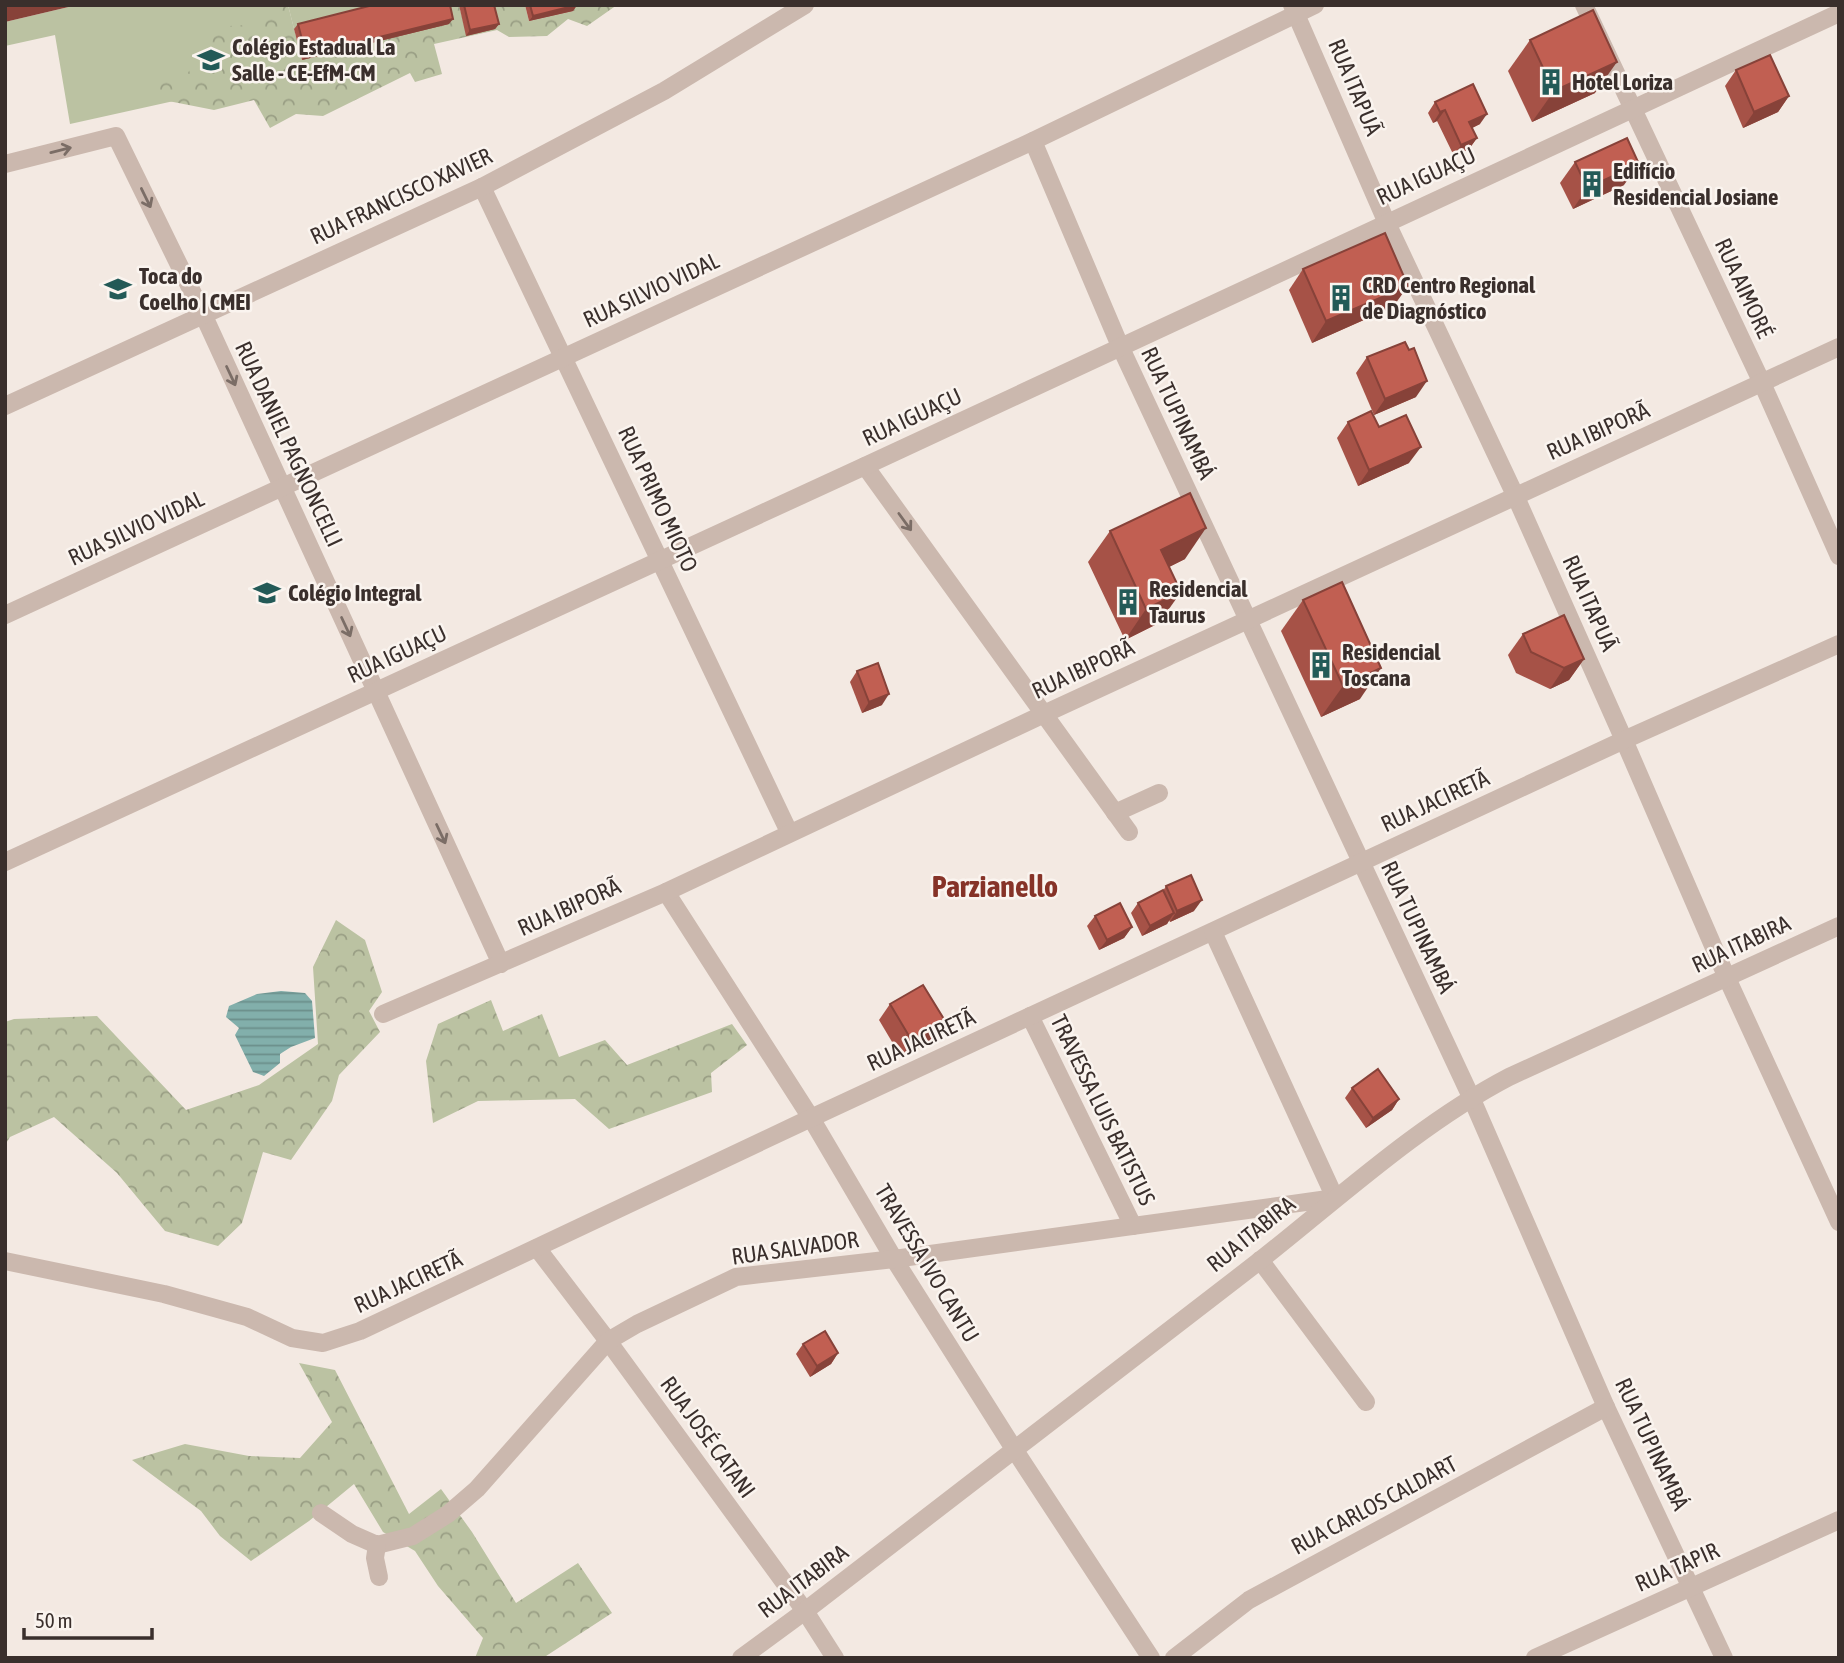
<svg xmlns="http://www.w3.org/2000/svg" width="1844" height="1663" viewBox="0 0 1844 1663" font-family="'Asap Condensed',sans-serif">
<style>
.grass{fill:#bbc2a2}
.forest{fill:url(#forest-crowns)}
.water{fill:url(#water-rules)}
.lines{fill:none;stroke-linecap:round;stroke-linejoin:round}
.minor{stroke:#cbb8ae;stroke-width:18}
.wall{fill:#a65247}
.shaded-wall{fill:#874239}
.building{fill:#c15f52;stroke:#874239;stroke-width:2}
.oneway{stroke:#7b6d66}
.labels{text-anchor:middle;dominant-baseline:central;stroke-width:5;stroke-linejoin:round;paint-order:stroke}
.poi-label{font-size:23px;font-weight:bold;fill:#3a2f2c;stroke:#faf4ef;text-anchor:start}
.street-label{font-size:23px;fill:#3a2f2c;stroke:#faf4ef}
.district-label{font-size:30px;font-weight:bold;fill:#863328;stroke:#faf4ef}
</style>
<defs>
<pattern id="forest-crowns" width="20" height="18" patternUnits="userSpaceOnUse" patternTransform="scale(1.75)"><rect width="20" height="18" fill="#bbc2a2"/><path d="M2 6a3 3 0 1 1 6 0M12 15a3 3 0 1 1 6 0" fill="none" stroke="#999e84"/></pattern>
<pattern id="water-rules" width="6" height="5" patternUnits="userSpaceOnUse" patternTransform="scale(1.75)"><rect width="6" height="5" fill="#82afab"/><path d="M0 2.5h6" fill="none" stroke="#6b8f8b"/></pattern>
</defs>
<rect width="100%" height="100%" fill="#f3e9e2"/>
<g class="grass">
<path d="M77 5H277L228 89 70 124 55 35 5 46V22Z"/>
<path d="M288 5H391L294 29Z"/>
</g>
<g class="forest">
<path d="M262 5H288L302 60 445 5H459L467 36 489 5H525L529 21 573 11 572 5H617L587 26 568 19 547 36 509 37 497 30 434 44 442 74 415 82 410 73 323 116 296 114 270 128 254 100 214 110 153 98 160 72 185 79 211 27 265 24Z"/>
<path d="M336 920 365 940 382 992 369 1011 380 1032 339 1075 332 1101 291 1160 263 1152 242 1223 218 1246 165 1231 117 1173 54 1117 10 1137 5 1145V1022L14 1019 97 1016 186 1110 259 1085 318 1044 313 967Z"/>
<path d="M491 1000 503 1031 542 1014 559 1057 605 1040 627 1065 732 1024 747 1045 711 1073 712 1092 609 1129 575 1099 478 1101 433 1123 426 1061 438 1024Z"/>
<path d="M299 1363 335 1370 409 1514 441 1489 472 1532 516 1603 578 1563 612 1613 543 1658H475L483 1638 438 1586 415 1551 383 1532 354 1484 309 1521 251 1561 220 1536 201 1511 132 1460 185 1444 249 1456 300 1458 332 1422Z"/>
</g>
<path class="water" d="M281 991 305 993 312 1001 315 1038 291 1047 280 1054V1063L264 1076 253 1072 235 1035 239 1028 226 1017 229 1006 257 994Z"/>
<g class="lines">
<g class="minor">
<path d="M1292 5 1386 221 1515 495 1624 740 1727 978 1839 1222"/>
<path d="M1584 5 1762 383 1839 556"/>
<path d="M1033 141 1120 346 1471 1097 1606 1407 1724 1658"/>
<path d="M5 164 116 136 203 314 501 964"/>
<path d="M482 187 789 832"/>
<path d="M5 406 482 187 664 91 805 5"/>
<path d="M865 466 1129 832"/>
<path d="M5 615 1033 141 1315 5"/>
<path d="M1115 813 1159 793"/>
<path d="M5 862 865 466 1839 13"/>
<path d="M666 892 811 1118 894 1259 1014 1449 1151 1658"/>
<path d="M383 1014 666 892 1044 714 1839 347"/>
<path d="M1030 1016 1133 1226"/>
<path d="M537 1248 608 1341 805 1611 835 1658"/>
<path d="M1260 1260 1366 1402"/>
<path d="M5 1261 164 1294 247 1317 292 1338 323 1343 360 1331 811 1118 1624 740 1839 644"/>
<path d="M321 1513 352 1534 377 1545 413 1536 448 1514 477 1489 608 1341 637 1324 736 1277 894 1259 1335 1198 1213 932"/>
<path d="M377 1545 375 1558 379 1577"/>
<path d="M741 1658 805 1611C956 1494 1107 1379 1258 1262 1338 1199 1419 1124 1509 1077L1839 926"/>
<path d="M1174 1658 1249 1600 1606 1407"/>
<path d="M1535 1658 1839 1520"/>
</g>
</g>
<g class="wall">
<path d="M459 5H494L499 24 495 29 466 36Z"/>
<path d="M525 5H577L573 11 529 21Z"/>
<path d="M298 24H449L302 60 294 29Z"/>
<path d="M1530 40 1595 93 1532 122 1508 71Z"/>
<path d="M1736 70 1789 96 1778 112 1743 128 1725 86Z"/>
<path d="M1435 102 1480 124 1472 128 1477 138 1469 149 1454 156 1437 121 1433 123 1428 113Z"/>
<path d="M1575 162 1624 185 1573 209 1560 183Z"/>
<path d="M1303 269 1393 307 1312 343 1289 290Z"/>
<path d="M1367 357 1416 397 1374 415 1356 373Z"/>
<path d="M1348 422 1409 463 1358 486 1337 438Z"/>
<path d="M1110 531 1185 559 1169 567 1159 623 1125 640 1088 562Z"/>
<path d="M1303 600 1360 699 1321 717 1281 631Z"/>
<path d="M1523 634 1584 659 1569 680 1550 689 1516 673 1508 655Z"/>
<path d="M857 671 882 705 862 713 850 682Z"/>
<path d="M1166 886 1194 911 1170 922 1169 920 1167 924 1142 936 1131 913 1138 903 1163 891Z"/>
<path d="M1095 916 1132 927 1124 938 1099 950 1087 926Z"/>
<path d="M890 1004 947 1024 936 1039 901 1057 879 1020Z"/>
<path d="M1352 1088 1399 1099 1392 1110 1366 1128 1345 1098Z"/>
<path d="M803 1344 838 1353 831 1364 810 1377 796 1354Z"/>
</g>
<g class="shaded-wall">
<path d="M5 5H77L5 22Z"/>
<path d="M577 5 573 11 529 21 533 16Z"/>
<path d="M453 19 449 24 302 60 306 55Z"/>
<path d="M499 24 495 29 466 36 470 30Z"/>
<path d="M1617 62 1595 93 1532 122 1554 91Z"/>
<path d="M1789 96 1778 112 1743 128 1754 112Z"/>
<path d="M1445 110 1437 121 1433 123 1440 112Z"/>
<path d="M1487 114 1480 124 1462 133 1469 122Z"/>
<path d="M1477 138 1469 149 1454 156 1461 145Z"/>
<path d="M1639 164 1624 185 1573 209 1587 188Z"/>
<path d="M1408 286 1393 307 1312 343 1326 321Z"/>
<path d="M1427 381 1416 397 1374 415 1385 399Z"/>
<path d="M1421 447 1409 463 1358 486 1369 470Z"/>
<path d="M1206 528 1185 559 1139 582 1161 550Z"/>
<path d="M1181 592 1159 623 1125 640 1146 609Z"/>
<path d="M1584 659 1569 680 1550 689 1564 668Z"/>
<path d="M1381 668 1360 699 1321 717 1343 686Z"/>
<path d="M889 694 882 705 862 713 869 702Z"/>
<path d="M1202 900 1194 911 1170 922 1177 911Z"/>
<path d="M1174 913 1167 924 1142 936 1150 926Z"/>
<path d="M1132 927 1124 938 1099 950 1107 940Z"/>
<path d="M947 1024 936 1039 901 1057 912 1041Z"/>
<path d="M1399 1099 1392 1110 1366 1128 1373 1118Z"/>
<path d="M838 1353 831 1364 810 1377 817 1366Z"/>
</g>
<g class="building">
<path d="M373 5H450L453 19 306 55 298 24Z"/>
<path d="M464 5H494L499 24 470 30Z"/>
<path d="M530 5H577L533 16Z"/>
<path d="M1593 10 1617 62 1554 91 1530 40Z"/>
<path d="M1770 55 1789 96 1754 112 1736 70Z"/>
<path d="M1473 84 1487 114 1469 122 1477 138 1461 145 1445 110 1440 112 1435 102Z"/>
<path d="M1627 138 1639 164 1587 188 1575 162Z"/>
<path d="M1385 233 1408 286 1326 321 1303 269Z"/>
<path d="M1405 342 1409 350 1414 348 1427 381 1385 399 1367 357Z"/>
<path d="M1371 411 1379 427 1406 415 1421 447 1369 470 1348 422Z"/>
<path d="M1190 493 1206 528 1161 550 1181 592 1146 609 1110 531Z"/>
<path d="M1342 582 1381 668 1343 686 1303 600Z"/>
<path d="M1564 615 1584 659 1564 668 1531 652 1523 634Z"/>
<path d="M878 663 889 694 869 702 857 671Z"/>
<path d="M1191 875 1202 900 1177 911 1166 886Z"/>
<path d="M1163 890 1174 913 1150 926 1138 903Z"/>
<path d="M1120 903 1132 927 1107 940 1095 916Z"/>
<path d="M923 985 947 1024 912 1041 890 1004Z"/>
<path d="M1378 1069 1399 1099 1373 1118 1352 1088Z"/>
<path d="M825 1331 838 1353 817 1366 803 1344Z"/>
</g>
<defs><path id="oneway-shaft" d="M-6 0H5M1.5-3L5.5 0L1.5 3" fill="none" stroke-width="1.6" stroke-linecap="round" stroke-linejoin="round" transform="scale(1.75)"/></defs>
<g class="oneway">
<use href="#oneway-shaft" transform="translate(61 150) rotate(-14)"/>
<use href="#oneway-shaft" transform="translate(146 198) rotate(64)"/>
<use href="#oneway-shaft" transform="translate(231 376) rotate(65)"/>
<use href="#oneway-shaft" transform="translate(905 522) rotate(54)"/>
<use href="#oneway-shaft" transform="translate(346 627) rotate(65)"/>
<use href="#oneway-shaft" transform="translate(441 834) rotate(65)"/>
</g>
<defs>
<symbol id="school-bare" viewBox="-9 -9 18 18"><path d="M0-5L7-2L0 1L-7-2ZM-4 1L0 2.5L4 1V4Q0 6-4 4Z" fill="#235a57" stroke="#faf4ef" stroke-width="2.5" paint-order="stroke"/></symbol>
<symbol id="building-bare" viewBox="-9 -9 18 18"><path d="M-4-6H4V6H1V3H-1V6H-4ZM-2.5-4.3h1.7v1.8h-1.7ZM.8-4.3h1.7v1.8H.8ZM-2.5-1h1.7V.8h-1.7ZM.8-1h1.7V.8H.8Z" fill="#235a57" stroke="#faf4ef" stroke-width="2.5" paint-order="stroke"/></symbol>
</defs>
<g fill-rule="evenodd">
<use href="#school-bare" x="192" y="41" width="38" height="38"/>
<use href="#building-bare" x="1532" y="63" width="38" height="38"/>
<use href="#building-bare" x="1573" y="165" width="38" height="38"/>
<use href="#school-bare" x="99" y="270" width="38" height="38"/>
<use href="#building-bare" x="1322" y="279" width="38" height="38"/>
<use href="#school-bare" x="248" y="574" width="38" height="38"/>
<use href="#building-bare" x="1109" y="583" width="38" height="38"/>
<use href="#building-bare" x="1302" y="646" width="38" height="38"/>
</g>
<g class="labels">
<g class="poi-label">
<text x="232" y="47">Colégio Estadual La<tspan x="232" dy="26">Salle - CE-EfM-CM</tspan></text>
<text x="1572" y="82">Hotel Loriza</text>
<text x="1613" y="171">Edifício<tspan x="1613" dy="26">Residencial Josiane</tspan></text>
<text x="139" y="276">Toca do<tspan x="139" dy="26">Coelho | CMEI</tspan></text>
<text x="1362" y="285">CRD Centro Regional<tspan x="1362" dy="26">de Diagnóstico</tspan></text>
<text x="1149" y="589">Residencial<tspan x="1149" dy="26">Taurus</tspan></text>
<text x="288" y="593">Colégio Integral</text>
<text x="1342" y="652">Residencial<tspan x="1342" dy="26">Toscana</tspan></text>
</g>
<g class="street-label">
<text transform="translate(1355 87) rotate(67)">RUA ITAPUÃ</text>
<text transform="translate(1426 176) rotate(-25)">RUA IGUAÇU</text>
<text transform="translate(401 196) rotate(-25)">RUA FRANCISCO XAVIER</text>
<text transform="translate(1744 288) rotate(65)">RUA AIMORÉ</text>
<text transform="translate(651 290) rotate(-25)">RUA SILVIO VIDAL</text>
<text transform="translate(1178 413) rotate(65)">RUA TUPINAMBÁ</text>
<text transform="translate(912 417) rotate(-25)">RUA IGUAÇU</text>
<text transform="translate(1598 431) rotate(-24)">RUA IBIPORÃ</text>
<text transform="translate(289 444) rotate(65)">RUA DANIEL PAGNONCELLI</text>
<text transform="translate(658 499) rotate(65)">RUA PRIMO MIOTO</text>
<text transform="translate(136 528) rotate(-25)">RUA SILVIO VIDAL</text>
<text transform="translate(1590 603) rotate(66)">RUA ITAPUÃ</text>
<text transform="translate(397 654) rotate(-25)">RUA IGUAÇU</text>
<text transform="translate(1083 669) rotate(-25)">RUA IBIPORÃ</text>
<text transform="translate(1435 801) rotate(-25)">RUA JACIRETÃ</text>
<text transform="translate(569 907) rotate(-24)">RUA IBIPORÃ</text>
<text transform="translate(1418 927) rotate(65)">RUA TUPINAMBÁ</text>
<text transform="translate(1741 944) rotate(-25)">RUA ITABIRA</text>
<text transform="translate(921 1040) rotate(-25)">RUA JACIRETÃ</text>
<text transform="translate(1103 1110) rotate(64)">TRAVESSA LUIS BATISTUS</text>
<text transform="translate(1251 1234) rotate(-39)">RUA ITABIRA</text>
<text transform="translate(795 1248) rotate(-8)">RUA SALVADOR</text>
<text transform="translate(927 1263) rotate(59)">TRAVESSA IVO CANTU</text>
<text transform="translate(408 1282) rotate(-25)">RUA JACIRETÃ</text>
<text transform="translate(708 1437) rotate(54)">RUA JOSÉ CATANI</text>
<text transform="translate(1652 1444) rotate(65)">RUA TUPINAMBÁ</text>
<text transform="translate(1374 1505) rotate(-28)">RUA CARLOS CALDART</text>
<text transform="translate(1677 1567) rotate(-24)">RUA TAPIR</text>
<text transform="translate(803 1581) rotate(-37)">RUA ITABIRA</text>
</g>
<g class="district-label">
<text x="995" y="886">Parzianello</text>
</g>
</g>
<rect width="1844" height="1663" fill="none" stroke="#3a2f2c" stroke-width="14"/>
<path d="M24 1628v10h128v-10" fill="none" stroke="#3a2f2c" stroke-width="3.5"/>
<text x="35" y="1628" font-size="21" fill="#3a2f2c" stroke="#faf4ef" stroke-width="5" paint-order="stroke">50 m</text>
</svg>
